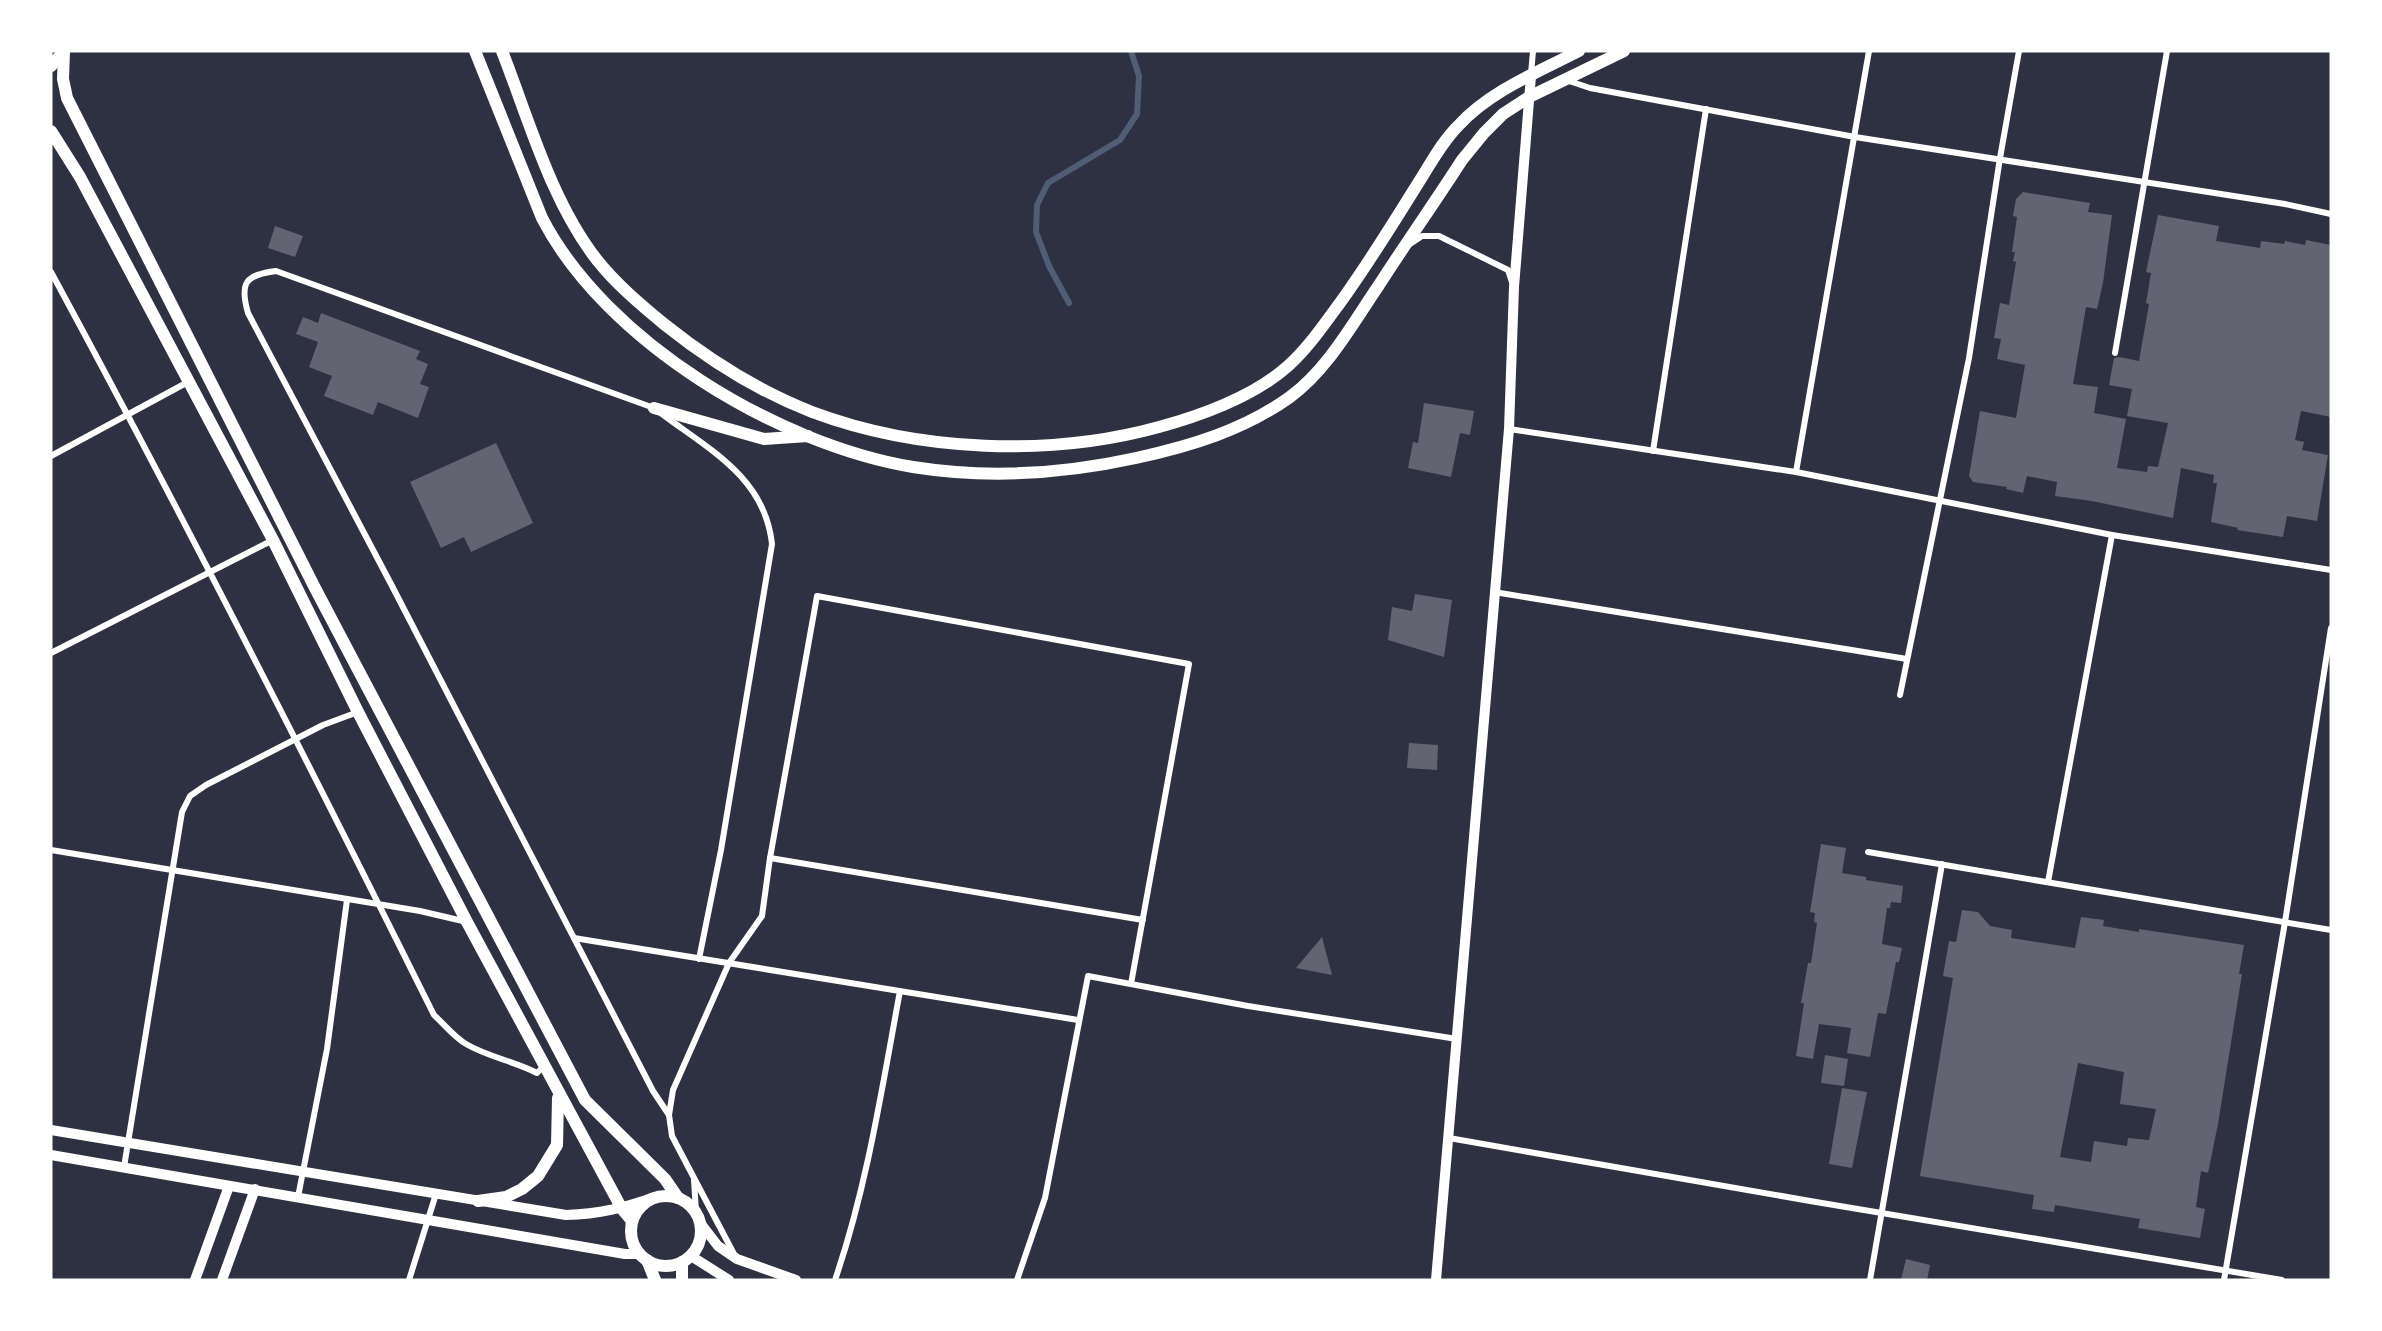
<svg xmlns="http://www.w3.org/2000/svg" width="2382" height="1331" viewBox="0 0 2382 1331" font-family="Arial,sans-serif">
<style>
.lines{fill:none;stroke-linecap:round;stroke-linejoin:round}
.stream{stroke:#4f5d75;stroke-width:6}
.building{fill:#626471;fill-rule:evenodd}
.minor{stroke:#fff;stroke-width:6}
.tertiary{stroke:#fff;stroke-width:10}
.secondary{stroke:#fff;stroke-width:12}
</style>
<rect width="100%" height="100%" fill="#2d3142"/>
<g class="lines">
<path class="stream" d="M1069 303 1049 266 1036 232 1037 205 1048 183 1120 140 1137 114 1139 76 1131 51"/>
</g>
<g class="building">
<path d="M2023 192 2090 203 2088 212 2112 215 2103 283 2097 309 2086 307 2073 384 2098 387 2094 413 2126 419 2117 468 2147 472 2148 466 2158 467 2168 423 2127 416 2132 389 2109 385 2114 358 2119 357 2139 361 2149 304 2146 303 2151 273 2146 272 2158 215 2219 226 2216 241 2260 248 2261 241 2284 244 2285 241 2305 245 2306 240 2331 245V417L2301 411 2295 440 2304 442 2302 450 2328 455 2317 521 2287 516 2283 537 2237 530 2238 528 2211 522 2217 483H2213L2214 475 2181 468 2173 518 2092 501 2055 496 2057 482 2027 476 2023 493 2006 489 2007 487 1973 482 1969 476 1980 411 2016 418 2025 365 1997 359 2001 339 1994 338 2000 303 2009 305 2016 262 2013 261 2015 252H2012L2017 217 2013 216 2016 199Z"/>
<path d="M275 226 303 236 295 257 268 248Z"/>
<path d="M321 313 420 351 416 359 428 364 420 384 429 387 418 418 378 402 373 415 324 396 332 376 309 367 318 342 296 334 303 317 318 323Z"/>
<path d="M1424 403 1474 411 1470 435 1460 433 1451 477 1408 468 1413 442 1418 443Z"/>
<path d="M496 443 533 523 471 552 464 537 441 548 410 482Z"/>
<path d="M1415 594 1452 600 1444 657 1388 640 1392 607 1412 611Z"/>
<path d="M1409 743 1438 745 1437 770 1407 768Z"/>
<path d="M1821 844 1846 848 1842 873 1866 877V880L1903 886 1901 903 1891 902 1890 908H1887L1882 944 1902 948 1899 962H1896L1886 1014 1878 1013 1870 1057 1847 1053 1851 1028 1819 1024 1813 1059 1796 1056 1804 1003H1801L1808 963H1811L1817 923 1814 922 1815 913 1810 912Z"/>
<path d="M1962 910 1978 912 1990 926 2012 930 2011 938 2075 948 2081 917 2104 920 2103 926 2139 932V929L2244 945 2239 974H2242L2218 1124 2208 1173 2201 1171 2196 1207 2205 1209 2200 1238 2138 1228 2140 1219 2055 1205 2054 1212 2032 1209 2034 1195 1920 1176 1953 978 1943 976 1949 941 1956 942ZM2078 1063 2124 1072 2120 1104 2156 1109 2149 1140 2128 1138 2127 1146 2094 1141 2091 1162 2060 1157Z"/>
<path d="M1322 937 1332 975 1296 968Z"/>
<path d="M1825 1055 1848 1059 1844 1086 1821 1083Z"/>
<path d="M1842 1088 1867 1092 1852 1168 1829 1164Z"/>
<path d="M1906 1259 1930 1265 1927 1280H1901Z"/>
</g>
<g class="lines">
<g class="minor">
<path d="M1531 74 1533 51"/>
<path d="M1566 80 1590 88 1855 137 2285 204 2331 214"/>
<path d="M1410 244 1422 236H1439L1508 270 1512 282"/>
<path d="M51 272C184 517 310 766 434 1015 444 1024 454 1037 466 1044 488 1057 514 1061 537 1073L544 1066"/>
<path d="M2115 353 2167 51"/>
<path d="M654 408 276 271C246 275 239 282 248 313L391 584 653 1091 669 1115 672 1136 735 1256"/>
<path d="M662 414C710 450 765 478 772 544L721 850 699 959"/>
<path d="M1509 429 1796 472 2112 535 2331 570"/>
<path d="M1653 451 1706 109"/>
<path d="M51 456 188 382"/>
<path d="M1796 472 1869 51"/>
<path d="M1494 592 1907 659"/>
<path d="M51 653 273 540"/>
<path d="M1900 695 1969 358 2000 158 2019 51"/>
<path d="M51 850 420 911 467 922"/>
<path d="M1868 852 2331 930"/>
<path d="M2048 882 2112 535"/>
<path d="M574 938 1078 1020"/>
<path d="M1131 984 1189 664 817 596 770 858 1143 920"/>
<path d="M669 1115 673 1090 729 963 762 916 770 858"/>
<path d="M1449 1138 1810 1201 2282 1280"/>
<path d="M124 1167 182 812 190 796 206 785 323 725 358 712"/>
<path d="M694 1180 696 1212"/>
<path d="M298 1197 327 1049 347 900"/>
<path d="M409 1280 436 1194"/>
<path d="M835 1280C867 1187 882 1088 900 991"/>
<path d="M1017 1280 1045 1198 1088 976 1248 1006 1457 1039"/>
<path d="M1870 1280 1942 864"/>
<path d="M2224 1280 2285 922 2331 628"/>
</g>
<g class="tertiary">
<path d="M51 1130 566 1215C599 1214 624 1208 655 1197"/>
<path d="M51 1155 625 1254H640"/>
<path d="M701 1224 718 1246 737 1259 796 1280"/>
<path d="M691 1256 729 1280"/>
<path d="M195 1280 229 1186"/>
<path d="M222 1280 255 1189"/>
<path d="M1436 1280 1509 429 1514 287 1531 76"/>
</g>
<g class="secondary">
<path d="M64 51 63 79 67 98 315 588 585 1100 665 1179 678 1198"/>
<path d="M475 51 542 218C606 342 779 445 913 467 988 479 1063 474 1136 458 1191 446 1244 430 1290 397 1328 369 1353 323 1379 285 1406 243 1435 202 1462 160L1484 133 1503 114 1529 97 1624 51"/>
<path d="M502 51C529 120 551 201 597 260 616 284 641 305 664 324 709 360 758 391 812 412 919 452 1050 457 1159 427 1203 415 1253 397 1288 366 1306 350 1320 330 1334 311 1364 271 1390 228 1417 185 1430 165 1441 143 1458 126 1490 91 1538 72 1579 51"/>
<path d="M51 66 64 51"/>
<path d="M51 131 80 177 273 540 358 712 467 922 622 1209 632 1221"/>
<path d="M654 408 764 439 808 436"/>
<circle cx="666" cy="1231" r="35"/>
<path d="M478 1201 506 1197 522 1189 538 1176 557 1145 558 1098"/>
<path d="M647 1260 655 1280"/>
<path d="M682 1262V1280"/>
</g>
</g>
<rect width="2382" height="1331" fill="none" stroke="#ffffff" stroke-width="105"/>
</svg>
